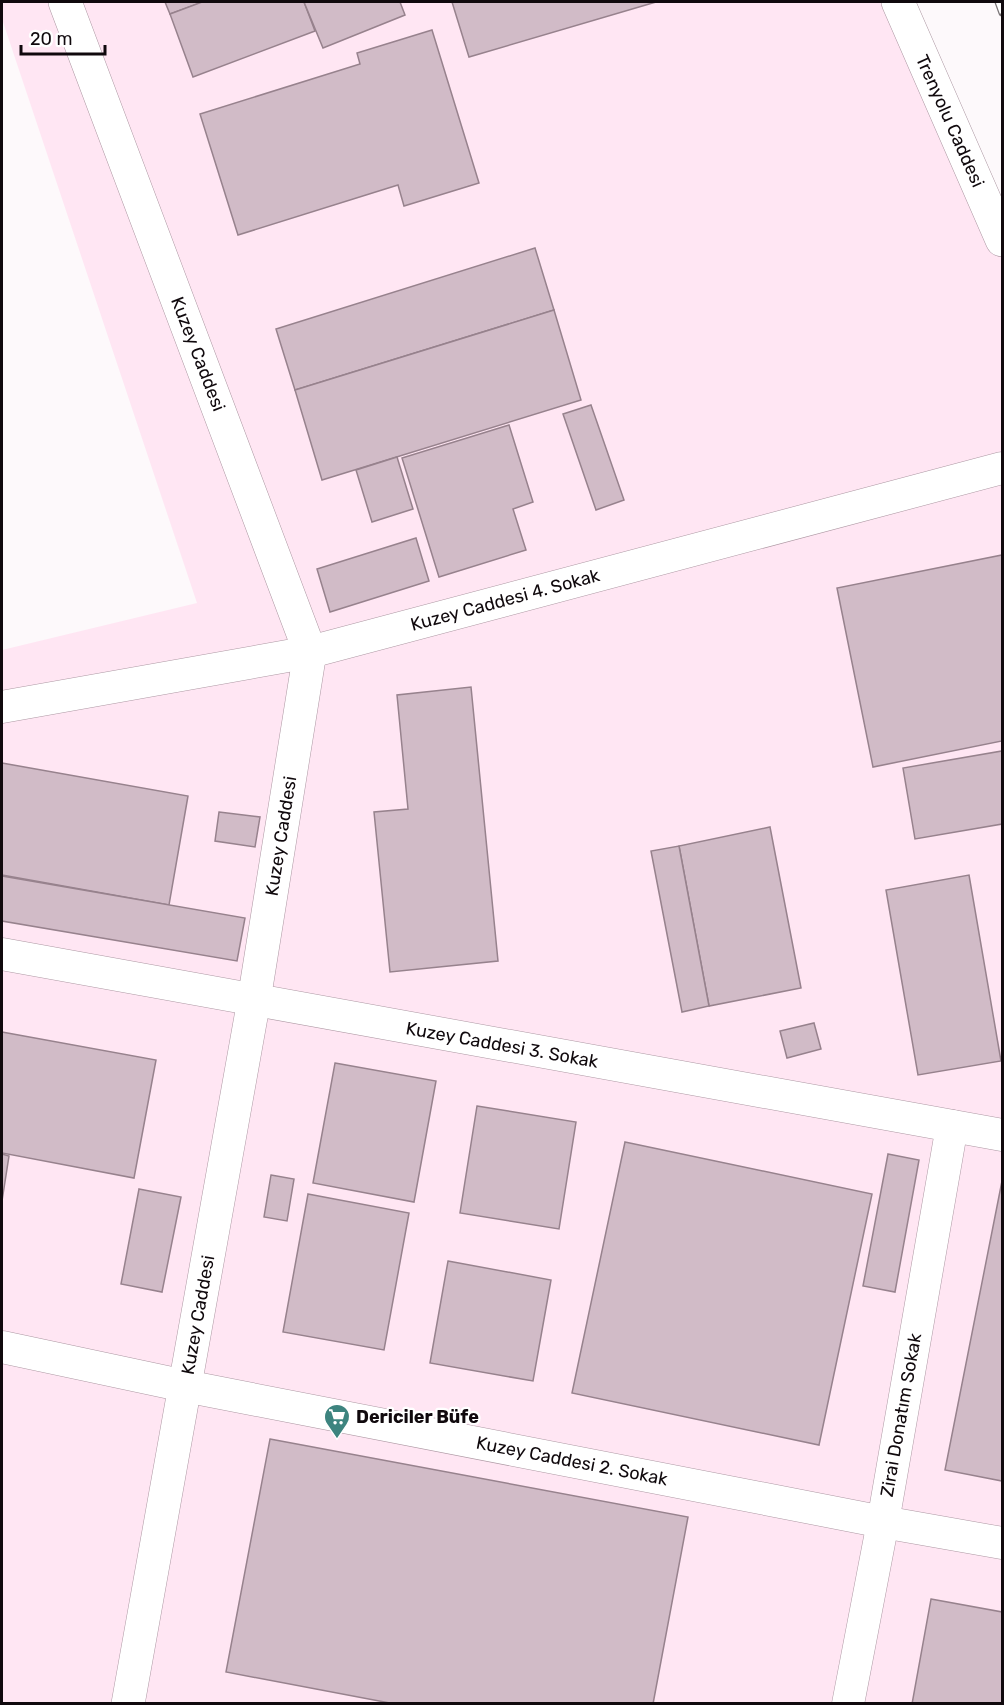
<svg xmlns="http://www.w3.org/2000/svg" width="1004" height="1705" viewBox="0 0 1004 1705" font-family="Rubik,sans-serif">
<style>
.built{fill:#ffe6f3}
.building{fill:#d1bbc7;stroke:#97828d;stroke-width:1.5}
.lines{fill:none;stroke-linecap:round;stroke-linejoin:round}
.street-casing{stroke:#ad98a3;stroke-width:33}
.secondary-casing{stroke:#ad98a3;stroke-width:34}
.street{stroke:#fff;stroke-width:32}
.secondary{stroke:#fff;stroke-width:33}
.rail-casing{stroke:#797376;stroke-width:7}
.rail{stroke:#fff;stroke-width:4.5;stroke-dasharray:14;stroke-linecap:butt}
.labels{text-anchor:middle;dominant-baseline:central;stroke-width:4.5;stroke-linejoin:round;paint-order:stroke}
.street-label{font-size:18px;fill:#10090d;stroke:#fff}
.poi-label{font-size:18px;font-weight:bold;fill:#10090d;stroke:#fff;text-anchor:start}
</style>
<rect width="100%" height="100%" fill="#fdf9fb"/>
<path class="built" d="M2 2H912L1002 215V1703H2V650L197 603 2 19Z"/>
<g class="building">
<path d="M165 2H203L170 14Z"/>
<path d="M202 2H304L315 31 193 77 170 14Z"/>
<path d="M304 2H400L405 15 323 48Z"/>
<path d="M452 2H656L469 57Z"/>
<path d="M432 30 479 183 404 206 398 185 238 235 200 114 360 64 357 53Z"/>
<path d="M535 248 554 310 295 390 276 329Z"/>
<path d="M554 310 581 400 322 480 295 390Z"/>
<path d="M591 405 624 500 596 510 563 414Z"/>
<path d="M509 425 533 502 513 509 526 550 439 577 402 458Z"/>
<path d="M397 457 413 509 372 522 356 470Z"/>
<path d="M416 538 429 581 330 612 317 569Z"/>
<path d="M1002 555V741L873 767 837 588Z"/>
<path d="M471 687 498 961 390 972 374 812 408 809 397 695Z"/>
<path d="M1002 751V824L915 839 903 768Z"/>
<path d="M2 763 188 796 169 905 2 875Z"/>
<path d="M219 812 260 817 255 847 215 841Z"/>
<path d="M770 827 801 988 709 1006 679 846Z"/>
<path d="M679 846 709 1006 682 1012 651 851Z"/>
<path d="M969 875 1001 1061 918 1075 886 890Z"/>
<path d="M2 876 245 918 237 961 2 921Z"/>
<path d="M814 1023 821 1049 787 1058 780 1031Z"/>
<path d="M2 1032 156 1060 134 1178 2 1153Z"/>
<path d="M335 1063 436 1081 414 1202 313 1183Z"/>
<path d="M477 1106 576 1122 559 1229 460 1213Z"/>
<path d="M625 1142 872 1194 819 1445 572 1393Z"/>
<path d="M2 1154 9 1156 2 1201Z"/>
<path d="M888 1154 919 1160 895 1292 863 1286Z"/>
<path d="M271 1175 294 1179 287 1221 264 1217Z"/>
<path d="M1002 1181V1481L945 1470Z"/>
<path d="M139 1189 181 1197 162 1292 121 1284Z"/>
<path d="M308 1194 409 1213 384 1350 283 1332Z"/>
<path d="M448 1261 551 1280 533 1381 430 1363Z"/>
<path d="M270 1439 688 1517 653 1704H395L226 1672Z"/>
<path d="M931 1599 1002 1612V1704H912Z"/>
</g>
<g class="lines">
<defs>
<g id="street">
<path d="M2 707 310 652 1002 468"/>
<path d="M2 954 1002 1135"/>
<path d="M2 1347 185 1386 883 1522 1002 1543"/>
<path d="M848 1704 883 1522 952 1126"/>
</g>
<g id="secondary">
<path d="M65 2 310 652 254 1000 128 1704"/>
<path d="M898 2 1002 240"/>
</g>
</defs>
<use href="#street" class="street-casing"/>
<use href="#secondary" class="secondary-casing"/>
<use href="#street" class="street"/>
<use href="#secondary" class="secondary"/>
<defs>
<path id="rail" d="M998 2 1002 13"/>
</defs>
<use href="#rail" class="rail-casing"/>
<use href="#rail" class="rail"/>
</g>
<defs>
<symbol id="supermarket-pin" viewBox="-11 -11 22 30"><path d="M0 17L-7.5 6A9.5 9.5 0 1 1 7.5 6Z" fill="#3d847f" stroke="#fff"/><path d="M-6-5.5h2.5l.6 2H6L4.5 2H-2.5L-4.4-4H-6ZM-1.5 3.2a1.3 1.3 0 1 0 .1 0ZM3 3.2a1.3 1.3 0 1 0 .1 0Z" fill="#fff"/></symbol>
</defs>
<g fill-rule="evenodd">
<use href="#supermarket-pin" x="322" y="1402" width="30" height="40"/>
</g>
<g class="labels">
<g class="street-label">
<text transform="translate(950 121) rotate(66)">Trenyolu Caddesi</text>
<text transform="translate(198 354) rotate(69)">Kuzey Caddesi</text>
<text transform="translate(505 600) rotate(-15)">Kuzey Caddesi 4. Sokak</text>
<text transform="translate(281 836) rotate(-81)">Kuzey Caddesi</text>
<text transform="translate(502 1045) rotate(10)">Kuzey Caddesi 3. Sokak</text>
<text transform="translate(198 1315) rotate(-80)">Kuzey Caddesi</text>
<text transform="translate(901 1415) rotate(-80)">Zirai Donatım Sokak</text>
<text transform="translate(572 1461) rotate(11)">Kuzey Caddesi 2. Sokak</text>
</g>
<g class="poi-label">
<text x="356" y="1417">Dericiler Büfe</text>
</g>
</g>
<rect width="1004" height="1705" fill="none" stroke="#10090d" stroke-width="6"/>
<path d="M21 45v9h84v-9" fill="none" stroke="#10090d" stroke-width="3"/>
<text x="30" y="45" font-size="18" fill="#10090d" stroke="#ffffff" stroke-width="4.5" paint-order="stroke">20 m</text>
</svg>
